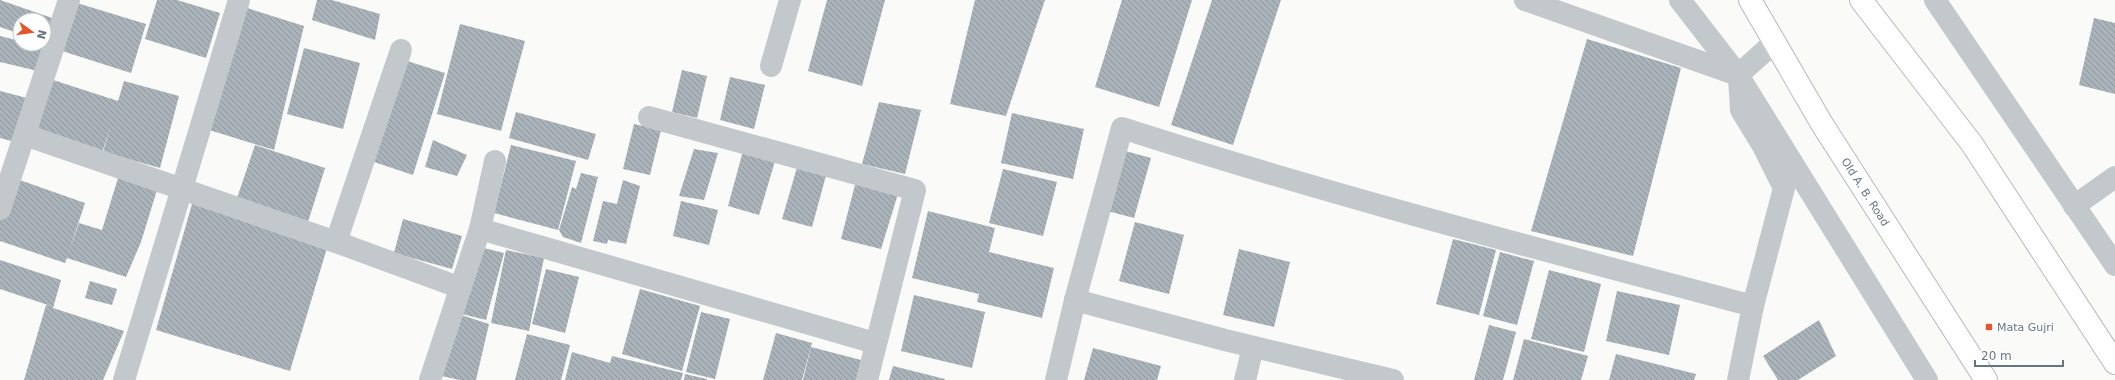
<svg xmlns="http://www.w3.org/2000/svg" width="2115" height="380" viewBox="0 0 2115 380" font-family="'DejaVu Sans',sans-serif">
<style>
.building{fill:url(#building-back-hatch)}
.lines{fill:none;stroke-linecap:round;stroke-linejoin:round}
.major-casing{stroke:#b5babe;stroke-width:24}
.minor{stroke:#c3c8cc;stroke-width:22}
.major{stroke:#fff;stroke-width:22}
.poi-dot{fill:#e4572e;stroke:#fff;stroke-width:1.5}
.labels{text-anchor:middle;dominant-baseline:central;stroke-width:4;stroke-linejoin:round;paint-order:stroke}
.street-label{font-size:11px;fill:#657683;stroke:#fff}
.poi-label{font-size:11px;fill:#657683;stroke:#fff;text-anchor:start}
</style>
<defs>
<pattern id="building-back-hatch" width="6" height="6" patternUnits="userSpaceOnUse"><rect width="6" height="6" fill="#aab3b9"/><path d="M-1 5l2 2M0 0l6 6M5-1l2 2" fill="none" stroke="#8e969c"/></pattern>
</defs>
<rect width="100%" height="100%" fill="#fafaf8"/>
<g class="building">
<path d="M0 0 55 19 44 43V20H20V34L0 27Z"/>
<path d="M157 0H177L220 13 206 58 145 39Z"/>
<path d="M317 0H332L380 14 375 40 312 20Z"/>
<path d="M827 0H885L862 86 808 71Z"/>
<path d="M975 0H1045L1006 116 950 104Z"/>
<path d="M1122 0H1192L1159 107 1095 87Z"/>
<path d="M1212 0H1281L1233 145 1171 125Z"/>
<path d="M77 3 146 24 131 73 62 51Z"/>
<path d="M244 7 304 26 274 150 206 129Z"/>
<path d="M2094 18 2115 23V94L2079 85Z"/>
<path d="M460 24 525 41 501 131 437 114Z"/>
<path d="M0 36 20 41V44H31L45 47 38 71 0 62Z"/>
<path d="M1587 39 1681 68 1633 256 1531 231Z"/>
<path d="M304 48 360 63 343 129 287 114Z"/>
<path d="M404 60 445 73 413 175 371 161Z"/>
<path d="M682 70 707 76 697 118 672 112Z"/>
<path d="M730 77 765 85 754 129 720 120Z"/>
<path d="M50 79 118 101 124 81 179 96 160 168 103 152 111 125 102 153 33 131Z"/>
<path d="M0 91 31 99 19 143 0 138Z"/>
<path d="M879 102 921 110 905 174 862 164Z"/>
<path d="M516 112 596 134 588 160 509 138Z"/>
<path d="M1012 113 1084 129 1073 179 1001 163Z"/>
<path d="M634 124 661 130 650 175 623 169Z"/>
<path d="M433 140 467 155 457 176 425 167Z"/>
<path d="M255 145 325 168 308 222 237 198Z"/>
<path d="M511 145 576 161 558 230 494 213Z"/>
<path d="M694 149 718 153 704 200 679 196Z"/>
<path d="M1118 149 1151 158 1134 218 1100 209Z"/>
<path d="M743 151 775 161 759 215 728 206Z"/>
<path d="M798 164 827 172 812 227 782 219Z"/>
<path d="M1003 169 1057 182 1043 236 989 223Z"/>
<path d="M581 173 598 177 581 243 563 237 559 230 572 187 576 189Z"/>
<path d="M14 178 85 203 68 254 79 223 102 230 118 178 157 190 141 242 126 277 67 258 65 263 0 241V220Z"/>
<path d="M623 180 640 186 626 244 608 240 607 244 593 241 603 201 617 204Z"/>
<path d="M856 181 898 194 881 249 841 239Z"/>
<path d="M681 201 718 210 709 245 673 236Z"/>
<path d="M192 204 327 248 290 371 156 330Z"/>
<path d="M928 211 995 228 989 252 1054 268 1042 318 977 302 979 294 912 278Z"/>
<path d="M403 219 462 236 452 269 394 253Z"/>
<path d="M1135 222 1184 235 1169 294 1119 281Z"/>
<path d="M1453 239 1496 250 1479 315 1436 304Z"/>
<path d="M476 246 504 253 486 320 458 313Z"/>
<path d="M1239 249 1290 262 1274 327 1223 315Z"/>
<path d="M506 250 544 258 529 331 491 323Z"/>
<path d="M1500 252 1534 261 1517 325 1483 316Z"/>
<path d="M0 260 61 280 53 308 124 331 103 380H24L46 305 51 306 0 289Z"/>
<path d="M546 269 579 277 565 333 532 324Z"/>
<path d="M1549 270 1601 284 1584 352 1531 339Z"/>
<path d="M90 281 117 289 112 305 85 298Z"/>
<path d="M640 289 700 306 682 371 622 354Z"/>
<path d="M1617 291 1680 305 1669 355 1606 341Z"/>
<path d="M914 295 985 312 972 368 901 351Z"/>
<path d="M701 312 730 319 715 379 686 372Z"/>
<path d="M455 313 489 324 476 380H460L437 375Z"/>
<path d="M1819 320 1836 356 1798 380H1778L1763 356Z"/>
<path d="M1489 325 1516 332 1503 380H1474Z"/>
<path d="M776 333 812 343 802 380H763Z"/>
<path d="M527 334 570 345 561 380H515Z"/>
<path d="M1524 339 1588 356 1581 380H1513Z"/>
<path d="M811 347 861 360 856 380H803Z"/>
<path d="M1093 348 1161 366 1157 380H1084Z"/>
<path d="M572 352 610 363 612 356 683 373 681 380H565Z"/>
<path d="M1616 354 1696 374 1694 380H1609Z"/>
<path d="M893 366 945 379V380H889Z"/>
<path d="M685 374 707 379V380H684Z"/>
</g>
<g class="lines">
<defs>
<g id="major">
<path id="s1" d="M1750 0 1822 124 1986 380"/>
<path d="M1861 0 1972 144 2115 363"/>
</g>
</defs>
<use href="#major" class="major-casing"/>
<g class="minor">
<path d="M1525 0 1738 75"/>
<path d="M1680 0 1738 75 1927 380"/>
<path d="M1935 0 2115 265"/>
<path d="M771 66 790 0"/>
<path d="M1738 75 1775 42"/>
<path d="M649 117 915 190 867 380"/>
<path d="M25 135 336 242 461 288"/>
<path d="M2074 206 2115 177"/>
<path d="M0 209 69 0"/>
<path d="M480 229 875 343"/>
<path d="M336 242 401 50"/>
<path d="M1075 300 1225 340 1393 380"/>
<path d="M124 380 239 0"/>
<path d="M430 380 480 229 495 161"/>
<path d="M1056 380 1075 300 1122 128C1330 195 1542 250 1753 306"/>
<path d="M1245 380 1253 347"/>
<path d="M1738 380 1753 306 1784 188 1763 146 1741 110 1739 78"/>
</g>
<use href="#major" class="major"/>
</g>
<rect class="poi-dot" x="1985" y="323" width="8" height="8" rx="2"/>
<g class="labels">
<g class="street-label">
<text stroke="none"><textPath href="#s1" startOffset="224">Old A. B. Road</textPath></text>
</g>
<g class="poi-label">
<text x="1997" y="327">Mata Gujri</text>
</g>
</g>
<g transform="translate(32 32) rotate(104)"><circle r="19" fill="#ffffff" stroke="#c1c8cd"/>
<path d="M0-3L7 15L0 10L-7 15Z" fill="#e4572e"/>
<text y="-6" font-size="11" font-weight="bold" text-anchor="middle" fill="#657683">N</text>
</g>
<path d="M1975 360v6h88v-6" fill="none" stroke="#657683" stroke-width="2"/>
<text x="1981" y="360" font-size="12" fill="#657683" stroke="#ffffff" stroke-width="3" paint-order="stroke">20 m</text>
</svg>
